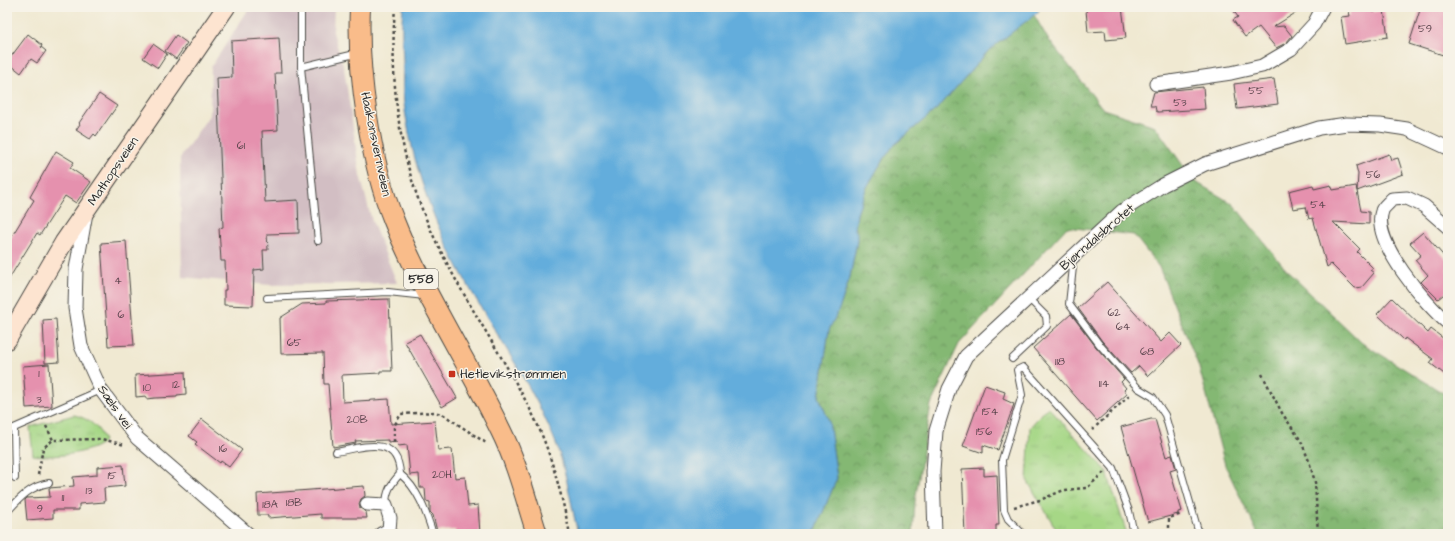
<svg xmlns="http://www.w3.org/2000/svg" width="1455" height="541" viewBox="0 0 1455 541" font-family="'Architects Daughter',sans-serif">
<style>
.industrial{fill:#d2bec3}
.forest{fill:url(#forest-crowns);stroke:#58724f}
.park{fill:url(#park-tufts);stroke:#688158}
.water{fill:#64addc;stroke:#486c84}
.building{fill:#e591ae}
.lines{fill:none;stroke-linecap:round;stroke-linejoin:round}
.lane-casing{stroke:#494844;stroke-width:8}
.street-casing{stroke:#494844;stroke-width:15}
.secondary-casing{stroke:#494844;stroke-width:20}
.primary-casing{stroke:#494844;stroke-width:22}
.path{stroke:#494844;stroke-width:2.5;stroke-dasharray:3 3;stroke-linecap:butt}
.lane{stroke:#fff;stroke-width:6}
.street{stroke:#fff;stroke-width:13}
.secondary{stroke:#fde4d0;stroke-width:18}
.primary{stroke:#f9bc8a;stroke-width:20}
.poi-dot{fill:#c8321e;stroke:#f7f3e8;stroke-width:1.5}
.labels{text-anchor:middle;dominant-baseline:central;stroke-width:3;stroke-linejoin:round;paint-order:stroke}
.number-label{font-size:11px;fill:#5a444c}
.shield{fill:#f7f3e8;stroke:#686764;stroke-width:1}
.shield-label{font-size:12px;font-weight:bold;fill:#2b2b2b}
.street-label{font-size:13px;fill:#2b2b2b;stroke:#f7f3e8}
.poi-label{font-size:13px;fill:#2b2b2b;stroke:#f7f3e8;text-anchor:start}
</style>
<defs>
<pattern id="forest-crowns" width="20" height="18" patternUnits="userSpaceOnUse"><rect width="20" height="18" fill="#84b873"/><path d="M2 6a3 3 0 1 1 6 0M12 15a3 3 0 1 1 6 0" fill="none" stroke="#6c965f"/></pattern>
<pattern id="park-tufts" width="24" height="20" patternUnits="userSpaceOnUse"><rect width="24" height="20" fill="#a6d786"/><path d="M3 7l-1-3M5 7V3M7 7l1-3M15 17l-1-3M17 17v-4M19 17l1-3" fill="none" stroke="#8fb974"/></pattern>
</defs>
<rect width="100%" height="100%" fill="#f7f3e8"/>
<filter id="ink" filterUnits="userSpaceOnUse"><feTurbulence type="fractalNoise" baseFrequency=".025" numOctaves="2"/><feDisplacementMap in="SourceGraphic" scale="8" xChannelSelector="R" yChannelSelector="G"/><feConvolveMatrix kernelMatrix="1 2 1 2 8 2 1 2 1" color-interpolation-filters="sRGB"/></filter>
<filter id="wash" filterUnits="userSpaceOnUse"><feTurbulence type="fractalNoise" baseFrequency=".012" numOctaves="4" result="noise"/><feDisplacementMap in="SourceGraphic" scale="16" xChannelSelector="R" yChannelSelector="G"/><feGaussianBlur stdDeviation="0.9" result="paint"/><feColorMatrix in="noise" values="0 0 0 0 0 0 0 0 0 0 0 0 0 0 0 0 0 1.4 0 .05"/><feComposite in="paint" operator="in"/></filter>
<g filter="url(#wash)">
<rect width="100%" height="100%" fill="#f0e9d2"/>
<path class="industrial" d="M250 7H334L333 32 344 68 360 175 372 221 397 283 270 285 182 277 180 158 210 114 211 67Z"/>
<path class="forest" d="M1034 15 1048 39 1103 109 1155 126 1194 181 1233 204 1288 272 1362 343 1448 396V534H1258L1225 465 1199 367 1159 267 1134 235 1067 227 959 344 931 404 915 501 913 534H814L837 478 829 421 819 397 829 330 840 307 850 277 857 241 855 229 857 214 866 189 878 168 893 146 939 107 989 50Z"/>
<g class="park">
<path d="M1048 407 1106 470 1127 534H1059L1027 480 1030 427Z"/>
<path d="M74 415C88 418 100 427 104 441 92 454 51 458 33 455L30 427Z"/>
</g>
<path class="water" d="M403 7H1040L1038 12 989 50 939 107 893 146 878 168 866 189 857 214 855 229 857 233V241L850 277 840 307 829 330 819 397 829 421 837 478 814 534H578C570 500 565 461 550 429 525 373 488 323 459 269 431 217 412 162 404 104 402 90 403 75 403 61 402 43 401 25 403 7Z"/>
<g id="blocks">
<g class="building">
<path d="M1099 7H1122L1126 38 1106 40 1105 31 1088 32 1086 10Z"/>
<path d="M1231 7H1305L1273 27 1284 26 1292 36 1286 43 1276 48 1259 27 1245 37 1233 20 1238 17Z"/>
<path d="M1348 7H1372L1373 12 1384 10 1388 37 1345 44 1341 17 1350 16Z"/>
<path d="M1421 7H1448V39L1443 55 1409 44Z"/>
<path d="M28 34 42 45 41 47 46 51 37 63 31 59 21 73 7 62Z"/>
<path d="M176 35 187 43 176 59 165 51Z"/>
<path d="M279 38 281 73H275L278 130 262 131 265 202 298 200 299 233 267 234 268 250H263L264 269 254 270 253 306 224 305V290H226L225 261H221L219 228 223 227 217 78 232 77 231 41Z"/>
<path d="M153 44 167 54 158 68 143 58Z"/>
<path d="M1274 79 1278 104 1237 109 1234 84Z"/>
<path d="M1203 87 1205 109 1158 112 1156 111 1155 106H1150L1154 92Z"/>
<path d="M99 94 117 106 96 136 94 134 90 139 76 130 80 124 79 123Z"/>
<path d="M56 151 74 162 70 168 91 182 76 203 65 196 40 235 37 233 7 282V244L34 200 30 197Z"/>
<path d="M1389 154 1391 160 1398 158 1403 174 1357 191 1361 211 1369 212V224L1333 222 1360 249 1357 252 1373 268 1370 270 1374 273 1362 287 1355 288 1331 264 1327 267 1313 218 1309 219 1306 207 1293 209 1289 191 1313 185 1314 189 1331 185 1333 190 1356 186 1357 191 1358 174 1356 166Z"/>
<path d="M1423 232 1448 261V291L1438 299 1421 282 1428 275 1415 260 1421 255 1410 243Z"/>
<path d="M126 241 134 345 108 346 101 243Z"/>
<path d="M1107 282 1161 342 1170 333 1181 345 1148 376 1139 366 1131 373 1102 341 1078 308Z"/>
<path d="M1392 298 1428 333 1431 329 1448 342V377L1430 363 1433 359 1405 338 1404 340 1377 314Z"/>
<path d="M389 299 392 371H380V373L342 375 343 402 389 399 391 424 435 421 438 450 452 449 455 478 465 477 468 506 478 505 480 534H455V530L437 531 433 515 430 512V502L426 501 425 488H420L419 474 410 475 407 445 398 446 397 441 388 442V440L355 441 356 443 333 447 328 384H324L323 353 281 354 280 318 302 304 326 303V301Z"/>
<path d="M1071 314 1096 347 1124 379 1121 382 1126 388 1124 390 1127 394 1097 421 1033 348Z"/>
<path d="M56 319 59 362 45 363 43 320Z"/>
<path d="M420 334 457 398 442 407 405 342Z"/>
<path d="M49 364 52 406 26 408 23 366Z"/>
<path d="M185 372 186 394 177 395V397L155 398 146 399V396L136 397 135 375Z"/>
<path d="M985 385 1005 392 1003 399 1014 404 998 450 983 445V453L963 446Z"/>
<path d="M202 419 242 450 229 467 221 461 220 463 195 444 197 442 189 436Z"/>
<path d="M1151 419H1155L1166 457 1172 455 1176 469 1170 471 1182 511 1178 512V514L1148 522 1121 427Z"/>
<path d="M123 465 125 486 104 488 105 502 79 504V510H53V518L27 520 25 500 27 498 50 497 49 488 74 486 73 477 97 475V467Z"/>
<path d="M984 468V476L997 475 999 525H996V533L965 534 962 469Z"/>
<path d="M364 486 365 496 361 499 359 504 360 508 366 512 367 518H321V514L268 518V515H258L257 494Z"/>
</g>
</g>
</g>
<g filter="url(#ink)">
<use href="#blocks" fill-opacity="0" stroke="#494844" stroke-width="1"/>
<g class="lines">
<defs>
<g id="lane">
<path d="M301 67V7"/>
<path d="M318 241 301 67 359 53"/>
<path d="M1068 261 1073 267 1069 304 1099 344 1138 388 1153 397 1165 415 1199 534"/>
<path d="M267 298 388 292 425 296"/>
<path d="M1012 359 1047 326 1046 316 1029 299"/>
<path d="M336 452C363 447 398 434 400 474 391 484 386 491 386 505"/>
<path d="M400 474C418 488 426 512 433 534"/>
<path d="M15 478 14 428 101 390"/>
<path d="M7 512C19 499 30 486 49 483"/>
<path d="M1023 534 1008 519 1004 510 1002 460 1022 395 1017 370 1023 367 1113 468 1129 511 1134 534"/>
</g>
<g id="street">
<path d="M1156 84 1231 73 1262 66 1291 49 1314 24 1323 7"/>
<path d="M86 213 76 269 75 308 81 346 101 390 137 438 248 534"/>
<path d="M1448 227 1424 206 1407 198 1392 199C1389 203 1383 207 1382 211 1371 241 1426 305 1448 323"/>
<path d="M367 504 386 505 390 518 389 530 381 534"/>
<path d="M935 534 933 472 936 431 949 389 966 356 1122 211 1163 185 1205 164 1319 128 1347 124 1380 125 1407 129 1448 148"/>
</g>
<path id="secondary" d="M7 340 64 242 226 7"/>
<path id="primary" d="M360 7C357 71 370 162 394 221 423 294 467 360 501 431 517 463 526 500 537 534"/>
</defs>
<use href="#lane" class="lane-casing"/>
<use href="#street" class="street-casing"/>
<use href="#secondary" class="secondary-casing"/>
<use href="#primary" class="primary-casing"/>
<g class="path">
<path d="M395 7C390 74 397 146 422 209 450 281 497 344 532 413 551 451 561 493 570 534"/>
<path d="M1262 374 1282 413 1301 441 1309 461 1315 482 1318 534"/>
<path d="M46 426 53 440"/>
<path d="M1092 430 1130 395"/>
<path d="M394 442V426L401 414 435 412 444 415 486 443"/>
<path d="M38 475 43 448 53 440 102 439 125 445"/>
<path d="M1014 507 1040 500 1064 490 1087 488 1104 472"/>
<path d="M1169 534V518L1182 514"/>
</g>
<use href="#lane" class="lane"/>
<use href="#street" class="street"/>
<use href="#secondary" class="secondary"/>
<use href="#primary" class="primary"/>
</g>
</g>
<rect class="poi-dot" x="448" y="370" width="8" height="8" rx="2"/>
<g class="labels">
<g class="number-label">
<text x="1425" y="28">59</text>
<text x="1256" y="90">55</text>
<text x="1180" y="102">53</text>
<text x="241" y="145">61</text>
<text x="1373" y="174">56</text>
<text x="1318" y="204">54</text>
<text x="118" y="280">4</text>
<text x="1114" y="312">62</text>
<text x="121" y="314">6</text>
<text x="1123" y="326">64</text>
<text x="294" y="342">65</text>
<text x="1147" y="351">68</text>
<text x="1060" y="361">118</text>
<text x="39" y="373">1</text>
<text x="1104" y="383">114</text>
<text x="176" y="384">12</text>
<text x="147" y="387">10</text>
<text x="39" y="399">3</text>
<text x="990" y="411">154</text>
<text x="357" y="419">20B</text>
<text x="984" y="431">156</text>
<text x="223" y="448">16</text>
<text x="442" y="474">20H</text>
<text x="112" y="475">15</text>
<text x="89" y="490">13</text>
<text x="63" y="497">11</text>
<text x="294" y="502">18B</text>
<text x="270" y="504">18A</text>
<text x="40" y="508">9</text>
</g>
<rect class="shield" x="404" y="269" width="34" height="20" rx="3"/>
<g class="shield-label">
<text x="421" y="279">558</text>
</g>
<g class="street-label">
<text transform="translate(376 144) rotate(78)">Haakonsvernveien</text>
<text transform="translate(113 171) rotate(-56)">Mathopsveien</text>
<text transform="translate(1097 237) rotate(-41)">Bjørndalsbrotet</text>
<text transform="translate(115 407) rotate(55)">Sæls vei</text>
</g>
<g class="poi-label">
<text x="460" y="374">Hetlevikstrømmen</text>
</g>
</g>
<rect width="1455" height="541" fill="none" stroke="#f7f3e8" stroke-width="24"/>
</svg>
